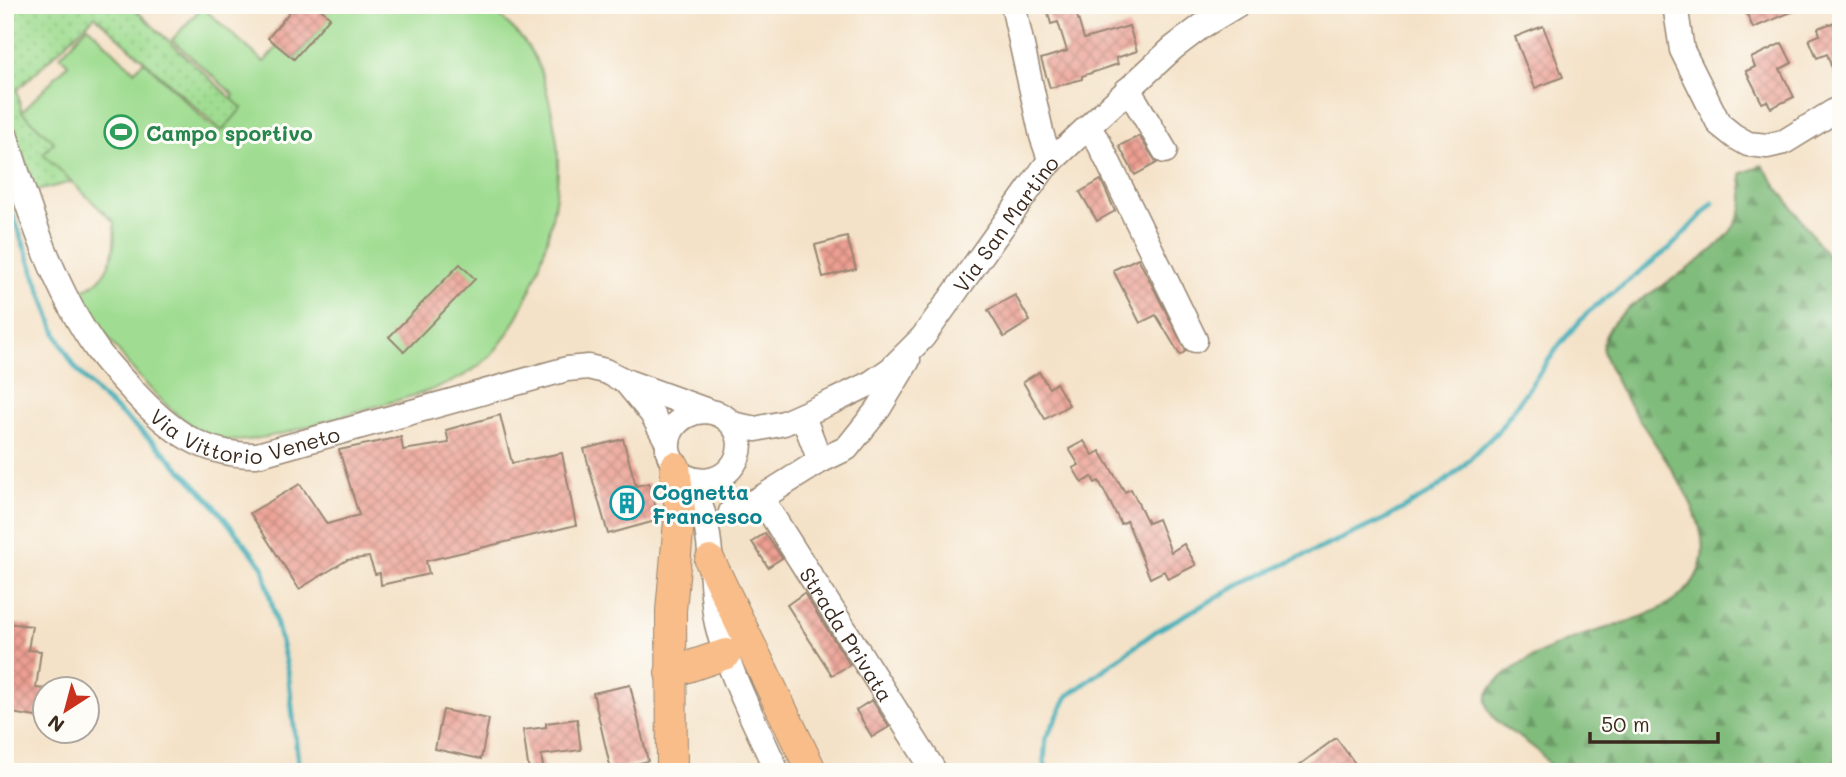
<svg xmlns="http://www.w3.org/2000/svg" width="1846" height="777" viewBox="0 0 1846 777" font-family="Mali,sans-serif">
<style>
.grass{fill:#a0dd92;stroke:#6e8458;stroke-width:2}
.forest{fill:url(#forest-firs);stroke:#5e734d;stroke-width:2}
.park{fill:url(#park-dots);stroke:#6e8458;stroke-width:2}
.lines{fill:none;stroke-linecap:round;stroke-linejoin:round}
.stream{stroke:#3dadb7;stroke-width:5}
.building{fill:url(#building-cross-hatch)}
.minor-casing{stroke:#988673;stroke-width:27}
.major-casing{stroke:#988673;stroke-width:32}
.minor{stroke:#fff;stroke-width:24}
.major{stroke:#f8bd89;stroke-width:30}
.labels{text-anchor:middle;dominant-baseline:central;stroke-width:6;stroke-linejoin:round;paint-order:stroke}
.leisure-label{font-size:21px;font-weight:bold;fill:#27864d;stroke:#fdfcf7;text-anchor:start}
.street-label{font-size:21px;fill:#3b2a1e;stroke:#fdfcf7}
.culture-label{font-size:21px;font-weight:bold;fill:#0d838f;stroke:#fdfcf7;text-anchor:start}
</style>
<defs>
<pattern id="forest-firs" width="22" height="20" patternUnits="userSpaceOnUse" patternTransform="scale(1.75)"><rect width="22" height="20" fill="#80bc7c"/><path d="M5 1l3.5 6h-7zM16 11l3.5 6h-7z" fill="#6a9965"/></pattern>
<pattern id="park-dots" width="8" height="8" patternUnits="userSpaceOnUse" patternTransform="scale(1.75)"><rect width="8" height="8" fill="#a0dd92"/><path d="M2 2h.1M6 6h.1" fill="none" stroke="#8bbe7d" stroke-width="1.8" stroke-linecap="round"/></pattern>
<pattern id="building-cross-hatch" width="8" height="8" patternUnits="userSpaceOnUse" patternTransform="scale(1.75)"><rect width="8" height="8" fill="#ec9f92"/><path d="M0 0l8 8M0 8l8-8" fill="none" stroke="#c08277"/></pattern>
</defs>
<rect width="100%" height="100%" fill="#fdfcf7"/>
<filter id="ink" filterUnits="userSpaceOnUse"><feTurbulence type="fractalNoise" baseFrequency=".0143" numOctaves="2"/><feDisplacementMap in="SourceGraphic" scale="14" xChannelSelector="R" yChannelSelector="G"/><feConvolveMatrix kernelMatrix="1 2 1 2 8 2 1 2 1" color-interpolation-filters="sRGB"/></filter>
<filter id="wash" filterUnits="userSpaceOnUse"><feTurbulence type="fractalNoise" baseFrequency=".00686" numOctaves="4" result="noise"/><feDisplacementMap in="SourceGraphic" scale="28" xChannelSelector="R" yChannelSelector="G"/><feGaussianBlur stdDeviation="1.57" result="paint"/><feColorMatrix in="noise" values="0 0 0 0 0 0 0 0 0 0 0 0 0 0 0 0 0 1.4 0 .05"/><feComposite in="paint" operator="in"/></filter>
<g filter="url(#wash)">
<rect width="100%" height="100%" fill="#f4e2c8"/>
<path class="grass" d="M316 5H487C506 21 525 38 536 60 546 81 558 134 558 158 560 218 529 326 480 365 448 390 400 399 362 410 328 420 251 448 218 439 171 425 99 334 80 291 110 281 117 251 114 222L42 154 22 112 68 64 60 56 88 26 134 71 144 61 208 123 222 131 241 108 232 99 234 95 172 40 202 7 264 62 278 46 295 59 329 17Z"/>
<path class="forest" d="M1762 165 1841 275V772H1553C1548 761 1539 751 1529 744 1515 733 1492 724 1487 705 1480 677 1554 646 1575 638 1616 623 1695 612 1702 558 1711 502 1635 427 1613 374 1610 367 1604 357 1603 350 1602 333 1615 320 1626 310 1659 284 1741 247 1743 201 1744 193 1741 183 1741 174Z"/>
<path class="park" d="M5 5H130L242 108 222 131 95 16 17 90 22 112 54 142 43 154 72 182 36 191 5 116Z"/>
<g class="lines">
<g class="stream">
<path d="M5 194 57 336 74 366 97 393 159 447 210 500 263 567 288 671 299 772"/>
<path d="M1047 772 1044 761 1046 738 1068 696 1156 631 1241 584 1383 520 1432 492 1458 471 1499 430 1560 344 1588 312 1670 248 1713 203"/>
</g>
</g>
<g id="blocks">
<g class="building">
<path d="M295 5H316L330 17 294 59 268 38Z"/>
<path d="M1046 5H1074L1084 39 1129 26 1137 51 1116 58 1118 64 1082 76V79L1050 88 1041 59 1067 51 1058 22 1051 24Z"/>
<path d="M1743 5H1808L1753 28Z"/>
<path d="M1841 20V88L1839 89 1827 54 1817 58 1809 39 1820 35 1818 28Z"/>
<path d="M1543 26 1563 77 1535 88 1515 37Z"/>
<path d="M1782 43 1792 63 1780 69 1794 97 1771 108 1767 101 1762 103 1746 71 1755 67 1751 58Z"/>
<path d="M1139 136 1157 163 1135 175 1119 146Z"/>
<path d="M1101 180 1115 211 1097 221 1080 192Z"/>
<path d="M847 237 856 269 823 277 815 245Z"/>
<path d="M1138 258 1186 351 1180 355 1156 315 1140 323 1113 270Z"/>
<path d="M460 264 475 279 404 352 389 337Z"/>
<path d="M1015 295 1030 321 1004 337 988 310Z"/>
<path d="M1039 372 1049 388 1056 383 1069 405 1045 419 1023 382Z"/>
<path d="M500 415 512 463 562 453 576 525 426 561 429 574 381 585 380 573 375 574 369 557 347 560 299 589 250 513 300 484 327 524 359 515 339 450 401 437 403 450 449 443 446 430Z"/>
<path d="M623 439 636 486 649 483 659 520 608 534 584 449Z"/>
<path d="M1084 441 1093 455 1100 451 1125 492 1131 489 1148 523 1158 519 1171 552 1184 544 1196 565 1168 579 1164 571 1150 578 1127 521 1121 524 1099 481 1095 483 1092 477 1082 483 1073 468 1079 465 1069 449Z"/>
<path d="M765 533 782 558 768 567 752 542Z"/>
<path d="M804 593 850 665 832 675 787 605Z"/>
<path d="M5 623 32 626 28 650 41 651 36 688 46 689 42 718 5 712Z"/>
<path d="M630 685 648 761 611 770 593 693Z"/>
<path d="M872 700 889 727 872 737 856 710Z"/>
<path d="M443 710 489 719 481 759 435 749Z"/>
<path d="M577 719 581 750 541 755 544 772H529L523 730 546 727V723Z"/>
<path d="M1336 738 1357 766 1350 772H1290Z"/>
</g>
</g>
</g>
<g filter="url(#ink)">
<use href="#blocks" fill-opacity="0" stroke="#988673" stroke-width="2"/>
<g class="lines">
<defs>
<g id="minor">
<path d="M1013 5 1042 136 1051 162"/>
<path d="M1675 5 1682 50 1719 124 1734 136 1748 144 1767 146 1784 142 1841 107"/>
<path d="M1127 90 1136 102 1165 151"/>
<path d="M1088 127 1099 143 1195 340"/>
<path id="s1" d="M5 134C27 205 54 291 98 351 108 365 121 378 133 391 169 430 203 456 257 455L567 369 588 367 605 371 625 381 708 411"/>
<path d="M625 381 652 414 668 443"/>
<path d="M803 416 820 461"/>
<path id="s2" d="M732 424 756 429 784 423 836 400 871 383 891 369 923 337 1045 167 1173 48 1202 26 1237 5"/>
<path d="M684 476C727 497 761 442 724 417 700 401 665 420 668 449 669 461 677 467 683 476 692 486 699 500 703 513 714 549 709 588 717 624 729 675 756 723 777 772"/>
<path id="s3" d="M761 498 933 769"/>
<path d="M731 512 761 498 820 461 847 448 879 408 908 360"/>
</g>
<g id="major">
<path d="M710 561 812 772"/>
<path d="M670 673 726 654"/>
<path d="M672 772 671 611 680 510 675 467"/>
</g>
</defs>
<use href="#minor" class="minor-casing"/>
<use href="#major" class="major-casing"/>
<use href="#minor" class="minor"/>
<use href="#major" class="major"/>
</g>
</g>
<defs>
<symbol id="stadium-ring" viewBox="-11 -11 22 22"><circle r="9.5" fill="#fdfcf7" stroke="#2e9e5b" stroke-width="1.5"/><path d="M0-5a6.5 5 0 1 0 0 10a6.5 5 0 1 0 0-10ZM-3.5-1.8h7v3.6h-7Z" fill="#2e9e5b"/></symbol>
<symbol id="building-ring" viewBox="-11 -11 22 22"><circle r="9.5" fill="#fdfcf7" stroke="#0f9aa8" stroke-width="1.5"/><path d="M-4-6H4V6H1V3H-1V6H-4ZM-2.5-4.3h1.7v1.8h-1.7ZM.8-4.3h1.7v1.8H.8ZM-2.5-1h1.7V.8h-1.7ZM.8-1h1.7V.8H.8Z" fill="#0f9aa8"/></symbol>
</defs>
<g fill-rule="evenodd">
<use href="#stadium-ring" x="102" y="113" width="38" height="38"/>
<use href="#building-ring" x="608" y="484" width="38" height="38"/>
</g>
<g class="labels">
<g class="leisure-label">
<text x="146" y="132">Campo sportivo</text>
</g>
<g class="street-label">
<text stroke="none"><textPath href="#s2" startOffset="359">Via San Martino</textPath></text>
<text stroke="none"><textPath href="#s1" startOffset="420">Via Vittorio Veneto</textPath></text>
<text stroke="none"><textPath href="#s3" startOffset="161">Strada Privata</textPath></text>
</g>
<g class="culture-label">
<text x="652" y="491">Cognetta<tspan x="652" dy="24">Francesco</tspan></text>
</g>
</g>
<rect width="1846" height="777" fill="none" stroke="#fdfcf7" stroke-width="28"/>
<g transform="translate(66 710) rotate(216)"><circle r="33" fill="#fdfcf7" stroke="#afa8a0" stroke-width="2"/>
<path d="M0-5L12 26L0 18L-12 26Z" fill="#c8321e"/>
<text y="-10" font-size="19" font-weight="bold" text-anchor="middle" fill="#3b2a1e">N</text>
</g>
<path d="M1590 732v10h128v-10" fill="none" stroke="#3b2a1e" stroke-width="3.5"/>
<text x="1601" y="732" font-size="21" fill="#3b2a1e" stroke="#fdfcf7" stroke-width="5" paint-order="stroke">50 m</text>
</svg>
